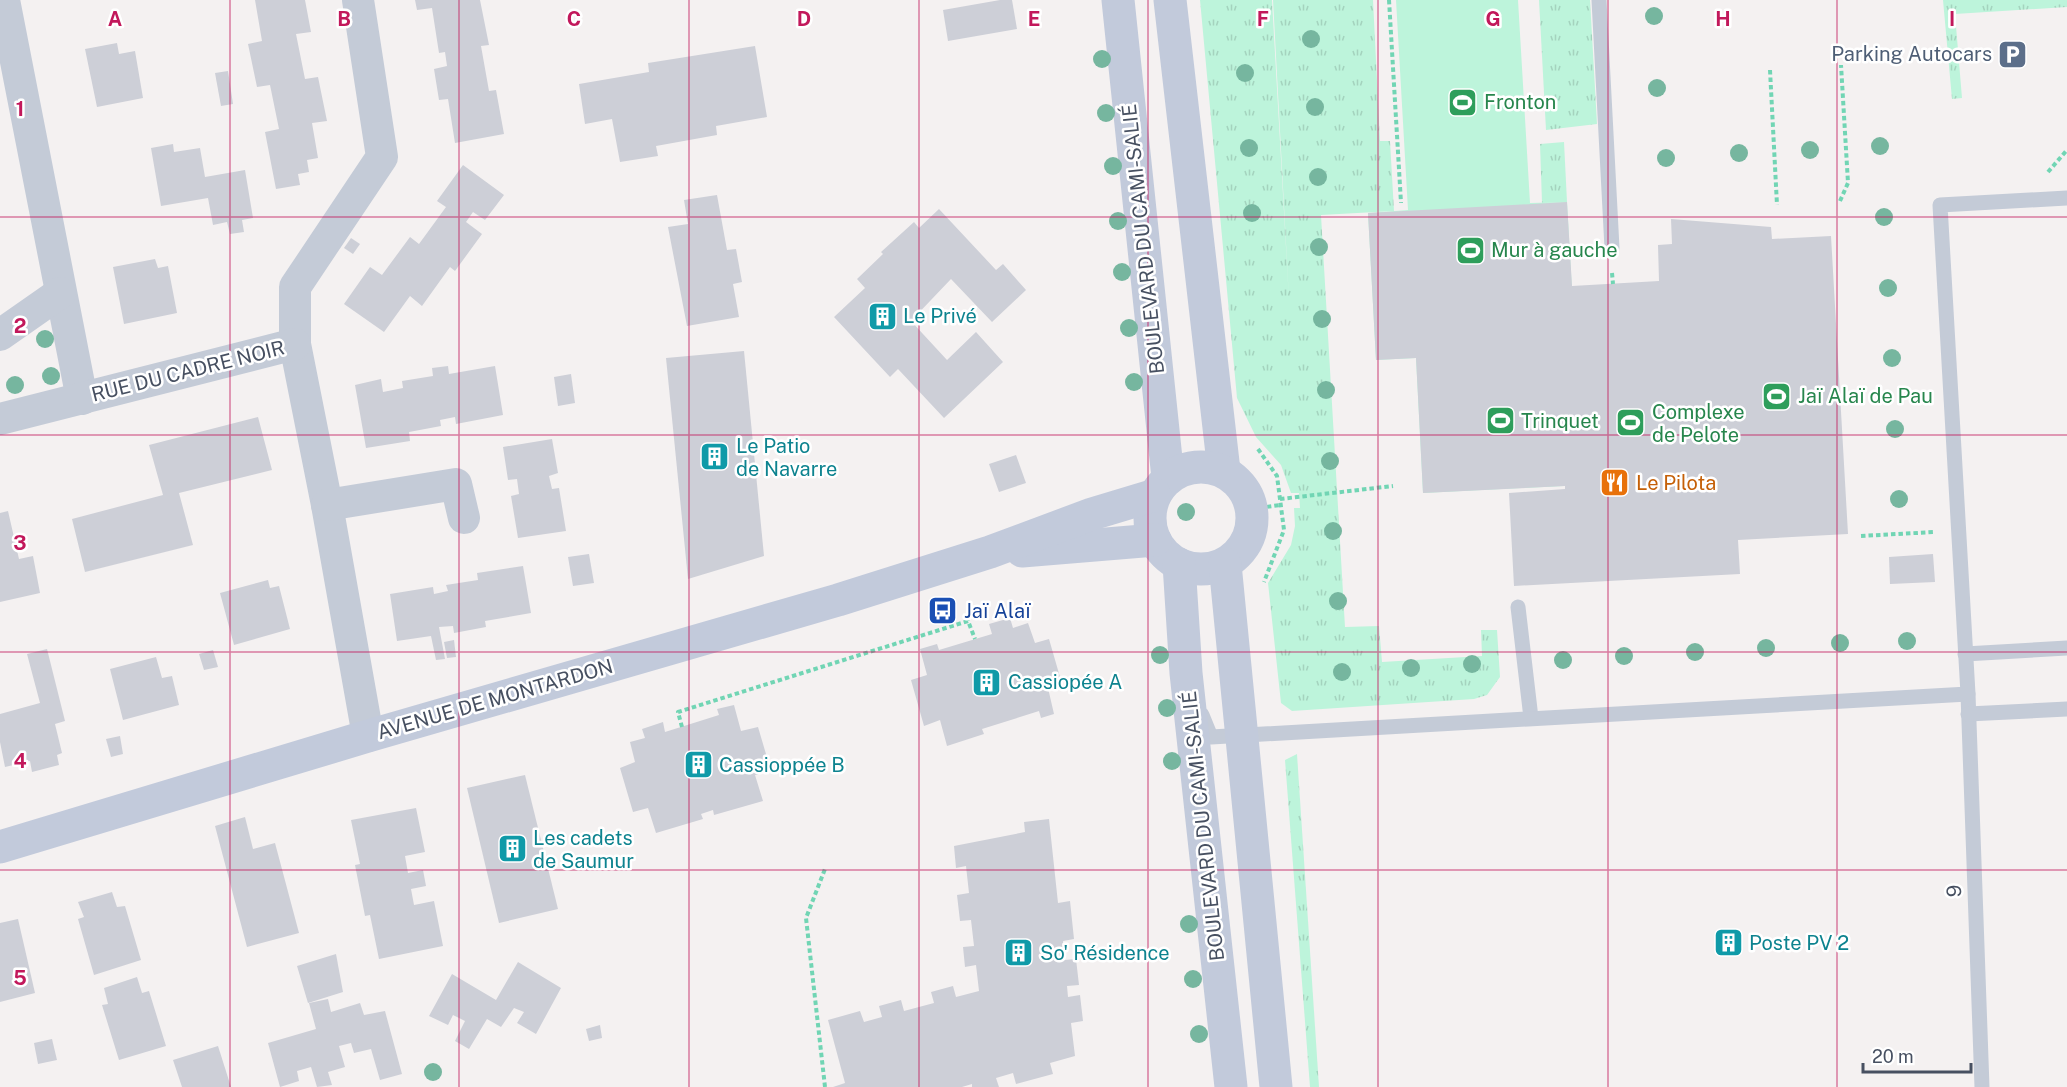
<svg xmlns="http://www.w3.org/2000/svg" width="2067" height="1087" font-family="'Public Sans',sans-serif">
	<defs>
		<pattern id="grass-tufts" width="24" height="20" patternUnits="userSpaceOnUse" patternTransform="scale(1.5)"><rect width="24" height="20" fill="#bdf4db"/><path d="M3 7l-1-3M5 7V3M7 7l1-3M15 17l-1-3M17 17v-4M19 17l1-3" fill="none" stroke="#a4d3be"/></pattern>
	</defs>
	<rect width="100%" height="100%" fill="#f4f1f1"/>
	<!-- grass -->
	<g fill="url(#grass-tufts)">
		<polygon points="1200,0 1272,0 1289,300 1273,0 1373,0 1380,141 1390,141 1394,211 1321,215 1345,627 1379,626 1382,662 1482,656 1481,630 1497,630 1500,677 1487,695 1474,699 1292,711 1281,703 1268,583 1291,545 1295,526 1294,508 1300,508 1299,493 1291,493 1281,465 1256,437 1237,398"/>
		<polygon points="1539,0 1590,0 1597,124 1546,130"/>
		<polygon points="1943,0 2067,0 2067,7 1955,14 1962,98 1952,99"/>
		<polygon points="1564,142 1567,202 1542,203 1540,144"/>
		<polygon points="1297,754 1319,1087 1310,1087 1285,760"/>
	</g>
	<!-- garden -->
	<polygon fill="#bdf4db" points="1396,0 1518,0 1530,203 1567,202 1583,485 1423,493 1416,358 1376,360 1368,213 1408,210"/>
	<!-- building -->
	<g fill="#cdcfd7">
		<polygon points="255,0 305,0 311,32 296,34 305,79 318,77 327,121 312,123 318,158 307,160 309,172 298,174 300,185 276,189 265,132 279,129 270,85 257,87 248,44 262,41"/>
		<polygon points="415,0 480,0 489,45 481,46 489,91 496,90 504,134 455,143 448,99 439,100 434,69 447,66 445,52 439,53 432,8 417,10"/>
		<polygon points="1000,0 1012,0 1017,29 948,41 943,10"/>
		<polygon points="117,43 119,54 135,51 143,98 97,107 85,49"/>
		<polygon points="755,46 767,117 716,126 717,135 656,146 658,156 620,162 612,119 585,124 579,84 649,72 648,63"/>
		<polygon points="228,71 233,104 221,106 215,73"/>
		<polygon points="173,144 174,152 200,148 205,177 245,170 253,218 242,220 244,232 230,234 227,222 213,225 208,198 161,206 151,148"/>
		<polygon points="463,165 504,195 485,220 473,212 466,222 482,234 455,271 450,267 422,306 410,296 384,332 344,304 370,267 382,275 410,237 419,244 446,207 437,201"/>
		<polygon points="717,195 727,250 736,249 742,282 733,284 739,317 687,326 668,227 688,224 684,200"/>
		<polygon points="1567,202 1572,286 1659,281 1658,245 1672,244 1671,219 1771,227 1772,239 1831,236 1848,534 1738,540 1740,574 1514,586 1509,493 1565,489 1565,486 1423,493 1416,358 1376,360 1368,213"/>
		<polygon points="939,209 996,270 1003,264 1026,290 992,322 951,279 911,321 947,360 976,332 1003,362 944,418 898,369 890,377 834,317 865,288 857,279 883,254 881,252 914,222 919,228"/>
		<polygon points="351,238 360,244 353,254 344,248"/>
		<polygon points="155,259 158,268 168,266 177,313 124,324 113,267"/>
		<polygon points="744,351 764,556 688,579 666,358"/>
		<polygon points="448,366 449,374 495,366 503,415 456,424 455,417 440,420 441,426 409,432 410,441 366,448 355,385 381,379 383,392 403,388 402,381 433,376 432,368"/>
		<polygon points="571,374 575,403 558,406 554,377"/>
		<polygon points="258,417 272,470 179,493 193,545 85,572 72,519 163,495 149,445"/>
		<polygon points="552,439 558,473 549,476 552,489 559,488 566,531 518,538 511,496 519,494 517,479 508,480 503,447"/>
		<polygon points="1016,455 1026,483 999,492 989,464"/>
		<polygon points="8,511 19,559 33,556 40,593 0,602 0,513"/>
		<polygon points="589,554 594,583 573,586 568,557"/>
		<polygon points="1933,554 1935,582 1890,584 1889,557"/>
		<polygon points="523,566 531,613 485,621 486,627 454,633 453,626 439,627 445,659 436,660 431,636 397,641 390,594 433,587 434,594 448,591 446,585 478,580 477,573"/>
		<polygon points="268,580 270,588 279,586 290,629 234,645 220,593"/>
		<polygon points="1010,618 1013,628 1028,623 1035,643 1049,639 1062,684 1048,688 1054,714 1041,718 1039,711 982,729 984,734 947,746 940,720 924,726 911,680 927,675 920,649 937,644 939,650 992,634 989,624"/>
		<polygon points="454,640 456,657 447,658 444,642"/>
		<polygon points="47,649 65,721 55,724 62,753 57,755 59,765 32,772 30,761 5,767 0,742 0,714 40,703 27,654"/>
		<polygon points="213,650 218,667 204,670 199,654"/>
		<polygon points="156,657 162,678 172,676 179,705 123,720 110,669"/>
		<polygon points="734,705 741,731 758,727 771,771 755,775 763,801 714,815 713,810 701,814 703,819 656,833 648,808 633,812 620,768 635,762 630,742 645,738 642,729 663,722 665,732 719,715 717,709"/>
		<polygon points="120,736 123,754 111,757 106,739"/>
		<polygon points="525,775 558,909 499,923 467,788"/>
		<polygon points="416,808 425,852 405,856 408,873 423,870 426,886 411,889 414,905 434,901 443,946 379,959 370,915 365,916 355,865 360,864 351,820"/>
		<polygon points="245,817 253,849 275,843 299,933 247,947 215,826"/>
		<polygon points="1049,819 1058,903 1070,901 1074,939 1063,941 1064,960 1076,959 1079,985 1067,986 1068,997 1080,995 1083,1021 1071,1023 1075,1056 1050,1063 1053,1074 1016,1084 1013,1073 996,1078 999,1087 972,1087 972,1084 962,1087 833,1087 845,1083 828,1020 860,1011 864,1022 882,1017 879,1006 901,1000 904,1011 934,1003 931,992 953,986 956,997 979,991 976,965 965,967 963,947 974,946 971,920 960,921 957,895 969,893 966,866 956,868 954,846 1025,832 1024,822"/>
		<polygon points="112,892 117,907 125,906 141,960 94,975 78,919 84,917 78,902"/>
		<polygon points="18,919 35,993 0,1002 0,923"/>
		<polygon points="1738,935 1739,949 1718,950 1716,936"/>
		<polygon points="336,954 343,992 308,1003 297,966"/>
		<polygon points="518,962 561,988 536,1034 517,1023 524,1012 514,1008 501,1027 487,1019 469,1049 455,1041 465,1021 453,1015 448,1025 429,1016 452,974 496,1000"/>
		<polygon points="137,977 142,993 149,991 166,1046 119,1060 102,1005 108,1004 104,988"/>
		<polygon points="328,999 331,1012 360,1003 364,1015 385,1011 402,1074 380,1080 371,1049 354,1053 351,1043 339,1046 345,1067 328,1072 332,1085 317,1087 311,1067 297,1071 299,1081 280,1087 268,1043 316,1029 309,1003"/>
		<polygon points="600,1025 602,1038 589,1041 586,1029"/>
		<polygon points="52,1039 57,1060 38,1064 34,1043"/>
		<polygon points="218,1046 231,1087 182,1087 173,1060"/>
	</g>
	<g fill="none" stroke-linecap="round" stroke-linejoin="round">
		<!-- path -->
		<g stroke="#71d5b4" stroke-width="4" stroke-dasharray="4.5 3" stroke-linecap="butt">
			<polyline points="1389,0 1401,203"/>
			<polyline points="1770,70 1777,205"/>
			<polyline points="2048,172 2067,150"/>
			<polyline points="1840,201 1848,183 1841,65"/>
			<polyline points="1612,273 1613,284"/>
			<polyline points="1258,449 1277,476 1284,530 1264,582"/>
			<polyline points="1280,499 1393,486"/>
			<polyline points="1252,509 1280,505"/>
			<polyline points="1861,536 1934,532"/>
			<polyline points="682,727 678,712 968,621 975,639"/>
			<polyline points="825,1087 806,918 825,869"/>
		</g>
		<!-- lane -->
		<g stroke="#c4cbd7" stroke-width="15">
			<polyline points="1599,0 1612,248"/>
			<polyline points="1518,607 1531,718"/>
			<polyline points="1965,654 2067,648"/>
			<polyline points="1968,694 1982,1087"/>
			<polyline points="1968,714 2067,709"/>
			<polyline points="1202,715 1211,737 1968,694 1940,205 2067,198"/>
		</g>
		<!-- street -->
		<g stroke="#c4cbd7" stroke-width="32">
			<polyline points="4,0 82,399"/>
			<polyline points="358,0 382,157 295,287 295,344 327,505 368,736"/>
			<polyline points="0,335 60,293"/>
			<polyline points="0,419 295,344"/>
			<polyline points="327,505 456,484 464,518"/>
		</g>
		<!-- secondary -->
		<g stroke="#c2cadb" stroke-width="33">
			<polyline points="1118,0 1168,478"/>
			<polyline points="1170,0 1224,471"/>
			<circle cx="1201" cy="518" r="51"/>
			<polyline points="1022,551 1155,540"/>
			<polyline points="1179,564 1186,673 1231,1087"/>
			<polyline points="1225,564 1276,1087"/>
			<polyline points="0,847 368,736 838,600 990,552 1092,514 1155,495"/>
		</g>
	</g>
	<!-- trees -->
	<g fill="#76b69f">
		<circle cx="1654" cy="16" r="9"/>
		<circle cx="1311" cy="39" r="9"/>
		<circle cx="1102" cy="59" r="9"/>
		<circle cx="1245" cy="73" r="9"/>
		<circle cx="1657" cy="88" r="9"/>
		<circle cx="1315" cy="107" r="9"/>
		<circle cx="1106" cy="113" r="9"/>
		<circle cx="1880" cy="146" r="9"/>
		<circle cx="1249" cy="148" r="9"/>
		<circle cx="1810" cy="150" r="9"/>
		<circle cx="1739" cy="153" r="9"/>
		<circle cx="1666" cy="158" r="9"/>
		<circle cx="1113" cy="166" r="9"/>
		<circle cx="1318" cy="177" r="9"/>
		<circle cx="1252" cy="213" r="9"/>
		<circle cx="1884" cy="217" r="9"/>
		<circle cx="1118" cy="221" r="9"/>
		<circle cx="1319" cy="247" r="9"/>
		<circle cx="1122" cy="272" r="9"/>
		<circle cx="1888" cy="288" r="9"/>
		<circle cx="1322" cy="319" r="9"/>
		<circle cx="1129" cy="328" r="9"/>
		<circle cx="45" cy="339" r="9"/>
		<circle cx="1892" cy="358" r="9"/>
		<circle cx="51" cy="376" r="9"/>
		<circle cx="1134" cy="382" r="9"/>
		<circle cx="15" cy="385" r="9"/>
		<circle cx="1326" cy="390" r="9"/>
		<circle cx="1895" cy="429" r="9"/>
		<circle cx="1330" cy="461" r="9"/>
		<circle cx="1899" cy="499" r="9"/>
		<circle cx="1186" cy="512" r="9"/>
		<circle cx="1333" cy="531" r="9"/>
		<circle cx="1338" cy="601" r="9"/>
		<circle cx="1907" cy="641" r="9"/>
		<circle cx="1840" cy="643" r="9"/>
		<circle cx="1766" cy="648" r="9"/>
		<circle cx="1695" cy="652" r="9"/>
		<circle cx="1160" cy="655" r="9"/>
		<circle cx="1624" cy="656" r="9"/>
		<circle cx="1563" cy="660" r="9"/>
		<circle cx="1472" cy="664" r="9"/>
		<circle cx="1411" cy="668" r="9"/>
		<circle cx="1342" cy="672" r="9"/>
		<circle cx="1167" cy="708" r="9"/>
		<circle cx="1172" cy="761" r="9"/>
		<circle cx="1189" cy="924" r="9"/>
		<circle cx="1193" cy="979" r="9"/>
		<circle cx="1199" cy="1034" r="9"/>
		<circle cx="433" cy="1072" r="9"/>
	</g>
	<!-- grid -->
	<path fill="none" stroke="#c2185b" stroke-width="1.5" stroke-opacity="0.55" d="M230,0V1087M459,0V1087M689,0V1087M919,0V1087M1148,0V1087M1378,0V1087M1608,0V1087M1837,0V1087M0,217H2067M0,435H2067M0,652H2067M0,870H2067"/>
	<!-- icons -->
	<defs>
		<symbol id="parking-square" viewBox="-11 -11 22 22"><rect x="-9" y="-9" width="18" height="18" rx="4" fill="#5c6f8a" stroke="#fff"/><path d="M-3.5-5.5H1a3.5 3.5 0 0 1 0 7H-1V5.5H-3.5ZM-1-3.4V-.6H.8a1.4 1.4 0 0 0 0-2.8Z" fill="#fff"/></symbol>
		<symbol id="stadium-square" viewBox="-11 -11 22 22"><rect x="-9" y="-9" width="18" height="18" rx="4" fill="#2e9e5b" stroke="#fff"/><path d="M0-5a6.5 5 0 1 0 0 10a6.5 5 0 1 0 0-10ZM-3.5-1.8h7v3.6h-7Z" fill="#fff"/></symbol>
		<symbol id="building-square" viewBox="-11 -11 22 22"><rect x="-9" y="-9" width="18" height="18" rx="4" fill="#0f9aa8" stroke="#fff"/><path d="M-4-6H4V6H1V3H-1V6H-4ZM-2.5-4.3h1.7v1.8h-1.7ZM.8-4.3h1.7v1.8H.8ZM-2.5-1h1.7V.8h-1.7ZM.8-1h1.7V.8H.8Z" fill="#fff"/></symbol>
		<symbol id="restaurant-square" viewBox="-11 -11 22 22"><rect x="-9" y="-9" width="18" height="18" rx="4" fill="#e8710a" stroke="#fff"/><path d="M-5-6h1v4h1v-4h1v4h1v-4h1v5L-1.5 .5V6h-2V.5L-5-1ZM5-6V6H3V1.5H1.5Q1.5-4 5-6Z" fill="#fff"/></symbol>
		<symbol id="bus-square" viewBox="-11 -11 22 22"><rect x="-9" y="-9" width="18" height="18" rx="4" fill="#1a4fb4" stroke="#fff"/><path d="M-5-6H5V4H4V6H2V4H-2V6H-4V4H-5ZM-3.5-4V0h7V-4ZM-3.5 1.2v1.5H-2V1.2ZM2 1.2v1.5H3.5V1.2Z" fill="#fff"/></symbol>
	</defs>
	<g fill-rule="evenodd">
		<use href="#parking-square" x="1996" y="38" width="33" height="33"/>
		<use href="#stadium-square" x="1446" y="86" width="33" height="33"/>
		<use href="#stadium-square" x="1454" y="234" width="33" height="33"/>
		<use href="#building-square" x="866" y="300" width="33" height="33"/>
		<use href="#stadium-square" x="1760" y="380" width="33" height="33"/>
		<use href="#stadium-square" x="1484" y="404" width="33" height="33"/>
		<use href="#stadium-square" x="1614" y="406" width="33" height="33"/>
		<use href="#building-square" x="698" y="440" width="33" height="33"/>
		<use href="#restaurant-square" x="1598" y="466" width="33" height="33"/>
		<use href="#bus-square" x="926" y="594" width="33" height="33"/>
		<use href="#building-square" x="970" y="666" width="33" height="33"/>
		<use href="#building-square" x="682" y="748" width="33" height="33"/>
		<use href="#building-square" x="496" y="832" width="33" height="33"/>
		<use href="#building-square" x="1712" y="926" width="33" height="33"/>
		<use href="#building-square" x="1002" y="936" width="33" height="33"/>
	</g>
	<g text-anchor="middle" stroke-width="5" stroke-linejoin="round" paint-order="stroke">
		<!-- service labels -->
		<g font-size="20" fill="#4e5e75" stroke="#fff" text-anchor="end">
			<text x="1992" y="61">Parking Autocars</text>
		</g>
		<!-- leisure labels -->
		<g font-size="20" fill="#27864d" stroke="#fff" text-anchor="start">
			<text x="1484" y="109">Fronton</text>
			<text x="1491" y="257">Mur à gauche</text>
			<text x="1798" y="403">Jaï Alaï de Pau</text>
			<text x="1652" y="419">Complexe<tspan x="1652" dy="23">de Pelote</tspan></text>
			<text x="1521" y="428">Trinquet</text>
		</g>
		<!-- street labels -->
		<g font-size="20" fill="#475061" stroke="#fff">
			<text transform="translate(1143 239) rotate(-96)" y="7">BOULEVARD DU CAMI-SALIÉ</text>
			<text transform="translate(188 371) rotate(-14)" y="7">RUE DU CADRE NOIR</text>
			<text transform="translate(495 699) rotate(-16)" y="7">AVENUE DE MONTARDON</text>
			<text transform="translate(1203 826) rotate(-96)" y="7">BOULEVARD DU CAMI-SALIÉ</text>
			<text transform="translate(1954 891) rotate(-92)" y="7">9</text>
		</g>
		<!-- culture labels -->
		<g font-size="20" fill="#0d838f" stroke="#fff" text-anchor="start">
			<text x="903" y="323">Le Privé</text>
			<text x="736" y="453">Le Patio<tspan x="736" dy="23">de Navarre</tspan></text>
			<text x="1008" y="689">Cassiopée A</text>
			<text x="719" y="772">Cassioppée B</text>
			<text x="533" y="845">Les cadets<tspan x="533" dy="23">de Saumur</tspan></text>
			<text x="1749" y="950">Poste PV 2</text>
			<text x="1040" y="960">So' Résidence</text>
		</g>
		<!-- food labels -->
		<g font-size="20" fill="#c56008" stroke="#fff" text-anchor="start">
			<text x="1636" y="490">Le Pilota</text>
		</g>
		<!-- transit labels -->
		<g font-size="20" fill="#164399" stroke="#fff" text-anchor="start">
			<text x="964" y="618">Jaï Alaï</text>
		</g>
	</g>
	<g font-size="20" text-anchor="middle" font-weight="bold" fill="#c2185b" stroke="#fff" stroke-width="5" stroke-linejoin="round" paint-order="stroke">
		<text x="115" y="26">A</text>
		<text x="344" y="26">B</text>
		<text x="574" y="26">C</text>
		<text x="804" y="26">D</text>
		<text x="1034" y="26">E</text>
		<text x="1263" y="26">F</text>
		<text x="1493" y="26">G</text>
		<text x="1723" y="26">H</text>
		<text x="1952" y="26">I</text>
		<text x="20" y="116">1</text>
		<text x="20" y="333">2</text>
		<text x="20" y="550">3</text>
		<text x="20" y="768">4</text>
		<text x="20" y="985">5</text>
	</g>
	<!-- scale -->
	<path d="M1863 1063v9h108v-9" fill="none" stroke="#475061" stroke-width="3"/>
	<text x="1872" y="1063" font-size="18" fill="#475061" stroke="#ffffff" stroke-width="4.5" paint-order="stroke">20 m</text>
</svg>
